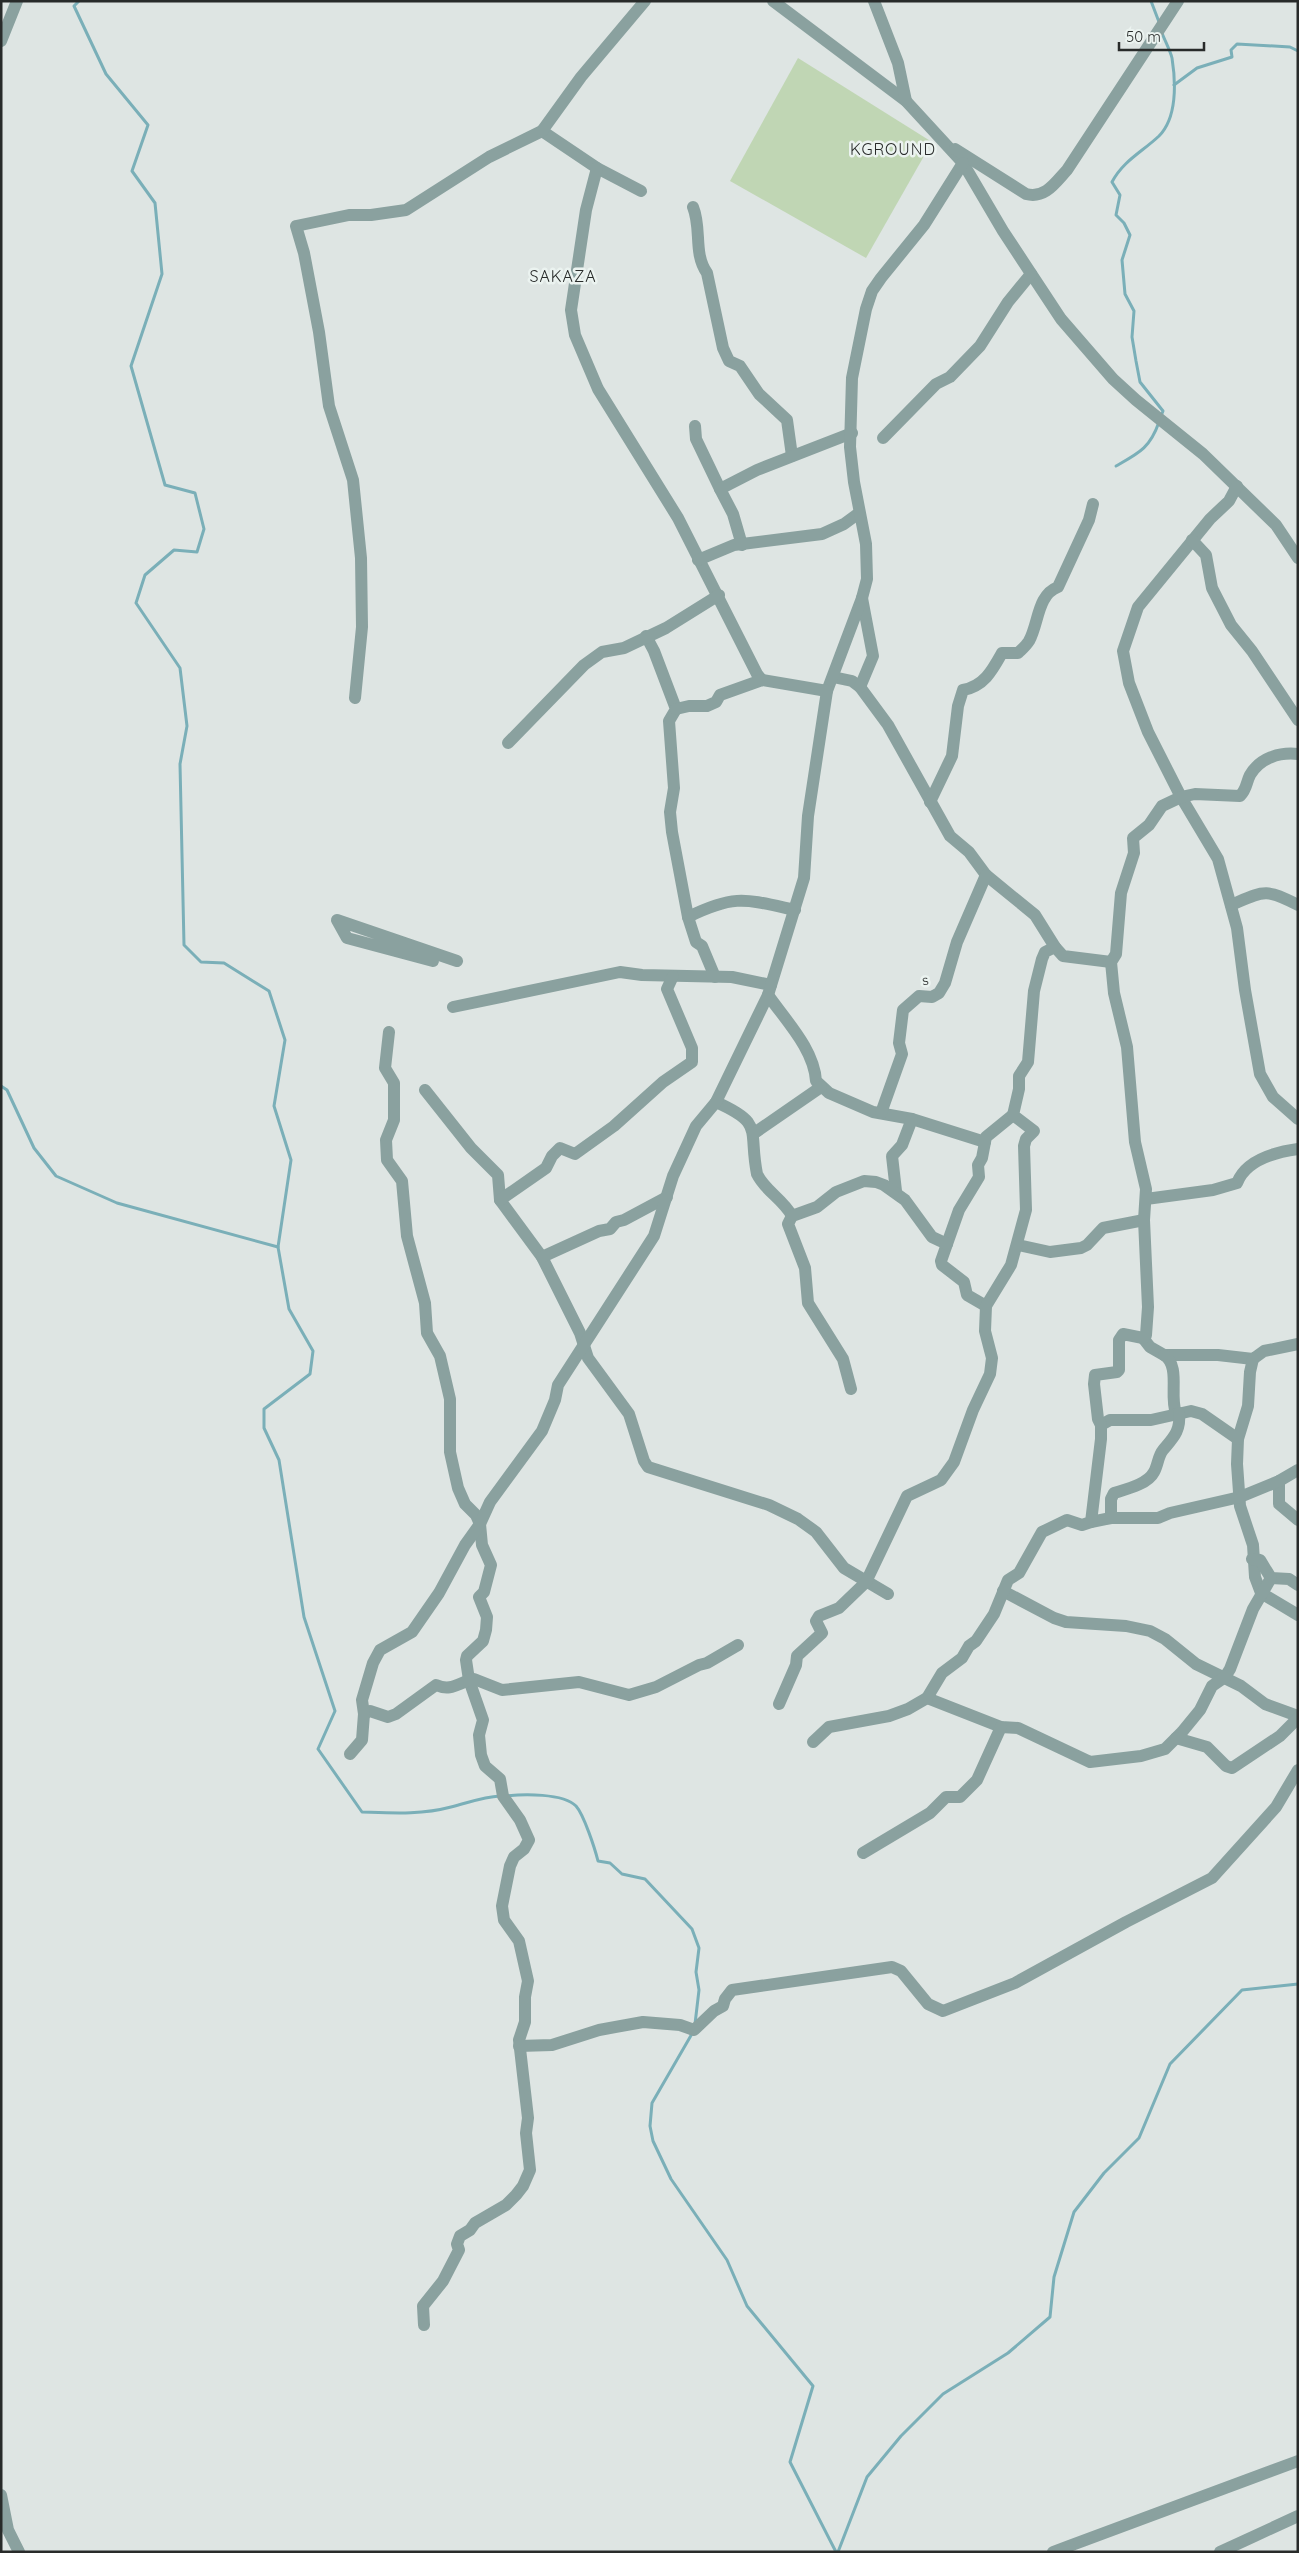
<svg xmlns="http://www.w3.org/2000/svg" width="1299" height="2553" font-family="Quicksand,sans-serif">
	<rect width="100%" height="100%" fill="#dee5e3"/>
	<!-- green -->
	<polygon fill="#c0d6b4" points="798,58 932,142 866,258 730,181"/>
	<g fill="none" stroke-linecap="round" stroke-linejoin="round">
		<!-- stream -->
		<g stroke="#7aafb8" stroke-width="3">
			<path d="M79,1L74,6L106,74L148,125L132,171L155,203L162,274L131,366L165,485L195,493L204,529L197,552L174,550L145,575L136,603L180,668L187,726L180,764L184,945L201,962L224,963L269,991L285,1040L274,1106L291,1160L278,1247L289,1309L313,1351L310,1374L264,1409V1428L279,1460L304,1617L335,1711L318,1749L362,1812C392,1813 421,1815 451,1807C468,1803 482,1797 500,1796"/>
			<polyline points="1151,1 1159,22"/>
			<polyline points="1174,85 1197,68 1232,57 1231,50 1237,44 1290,47 1298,51"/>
			<path d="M1161,416L1163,411L1140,382L1136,361L1132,337L1134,311L1125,294L1122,260L1130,235L1124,223L1116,215L1120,195L1112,182C1123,161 1142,152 1159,136C1177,118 1176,83 1172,58C1170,50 1165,41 1162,33"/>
			<path d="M1116,466C1139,453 1150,448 1159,422"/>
			<polyline points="1,1086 7,1090 34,1148 56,1176 117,1203 278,1247"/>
			<path d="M506,1796C523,1794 563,1793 576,1806C584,1815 595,1849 598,1861L610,1863L622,1874L645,1879L692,1929L699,1948L696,1972L699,1990L695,2024"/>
			<polyline points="693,2032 652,2103 650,2126 653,2141 671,2179 727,2260 747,2306 813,2386 790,2462 836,2552"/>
			<polyline points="838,2552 867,2477 901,2436 943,2394 1008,2353 1050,2317 1054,2277 1074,2212 1104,2173 1139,2138 1170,2064 1242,1990 1298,1984"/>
		</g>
		<!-- minor -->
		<g stroke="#8aa19f" stroke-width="12">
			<polyline points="773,1 906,101 963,163 1003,231 1061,319 1113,379 1136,400 1203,454 1276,525 1298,558"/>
			<polyline points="874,1 898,63 906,101"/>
			<polyline points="1,41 17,1"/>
			<polyline points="542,131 597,168 641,191"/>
			<path d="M955,149L1026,194C1045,199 1055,183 1067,170L1178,1"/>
			<polyline points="597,168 586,210 571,310 575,335 598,389 678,518 757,674 762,680"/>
			<path d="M693,207C702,229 693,253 707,273L723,348L729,361L740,366L759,394L787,420L792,456"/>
			<polyline points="695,426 696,439 720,489"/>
			<polyline points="883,438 936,384 950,377 980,346 1008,302 1031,274"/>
			<polyline points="1237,486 1229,501 1210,519 1138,607 1123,651 1129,683 1148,732 1181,797 1218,859 1237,928 1245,990 1260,1074 1273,1097 1298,1119"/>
			<polyline points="1192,540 1206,555 1212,588 1231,625 1252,651 1298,720"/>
			<polyline points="742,545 733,514 720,489 757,470 852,433"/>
			<polyline points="698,560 734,545 822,534 844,524 859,513"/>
			<polyline points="646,636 654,651 676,709 669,721 674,788 670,812 672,832 688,917 696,942 702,946 715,977"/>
			<polyline points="833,677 852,681 860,687 888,725 950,836 969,852 986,875 1035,915 1055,947 1063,956 1111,962"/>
			<polyline points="860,687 873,656 862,598"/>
			<polyline points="827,691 862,598 867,579 866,544 854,482 850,447 852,378 866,309 872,291 881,278 924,225 963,163"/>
			<polyline points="355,698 362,627 361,558 353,480 329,406 319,332 304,253 296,226 349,215 371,215 406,210 489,157 542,131 581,77 645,1"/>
			<polyline points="508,743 584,665 602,652 624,648 666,628 719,595"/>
			<path d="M930,802L952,756L958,706L963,690C984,686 992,671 1002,653H1018C1022,649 1026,646 1029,641C1039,623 1037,595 1058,587L1089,520L1093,504"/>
			<path d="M1231,905C1264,891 1265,888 1298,905"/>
			<path d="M688,917C735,894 745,899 795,910"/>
			<polyline points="433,961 347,938 337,920 457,961"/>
			<path d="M768,995C786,1021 814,1049 816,1081L829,1093L873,1112L912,1119L985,1142"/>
			<polyline points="453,1007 620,972 642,975 732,977 771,985"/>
			<polyline points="389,1032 385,1068 394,1083 394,1120 386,1140 387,1160 402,1181 407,1236 425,1303 427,1333 440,1356 450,1399 450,1452 458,1488 465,1504 476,1515 480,1524 482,1545 491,1565 484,1592 479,1597 487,1617 486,1630 483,1641 467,1656 466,1660 469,1680 483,1720 479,1735 481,1755 485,1766 500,1779 503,1796 520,1820 529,1840 524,1849 514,1857 510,1866 502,1906 504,1920 519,1941 528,1981 525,1997 525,2022 519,2040 528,2118 526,2133 530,2170 523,2186 516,2195 506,2205 475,2223 470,2230 460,2236 457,2244 459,2250 443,2281 423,2306 424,2325"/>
			<polyline points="425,1090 471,1148 498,1175 500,1200 542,1257 580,1333 588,1358 629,1414 644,1461 648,1467 769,1505 798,1519 816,1532 844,1568 888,1594"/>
			<path d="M716,1102C765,1124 748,1129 757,1174C765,1191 783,1199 792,1216"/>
			<polyline points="881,1113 902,1054 899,1043 903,1010 919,996 932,997 939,993 945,983 957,942 986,875"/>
			<polyline points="753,1134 821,1087"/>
			<polyline points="896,1191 892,1156 902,1145 912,1119"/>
			<path d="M1146,1199L1213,1190L1237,1183C1246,1160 1276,1152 1298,1149"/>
			<polyline points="500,1200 546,1168 552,1156 560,1148 575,1154 614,1126 663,1082 692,1062 692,1048 667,989 673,976"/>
			<polyline points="1018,1245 1050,1252 1081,1248 1087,1245 1103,1228 1144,1220"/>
			<polyline points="542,1257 599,1231 610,1229 616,1222 624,1220 667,1197"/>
			<polyline points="986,1306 967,1295 964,1282 942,1265 941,1261 959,1210 979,1177 978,1165 982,1158 986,1137 1013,1115"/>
			<polyline points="1143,1338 1150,1347 1164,1355 1218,1355 1253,1359 1264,1351 1298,1344"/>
			<path d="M1164,1355C1181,1366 1169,1396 1176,1413"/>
			<polyline points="1253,1359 1250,1372 1248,1406 1238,1439 1237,1464 1240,1506 1253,1545 1255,1577 1261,1593 1298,1615"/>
			<polyline points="851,1389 843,1359 808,1303 805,1268 788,1224 792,1216 817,1207 836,1192 864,1181 876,1182 884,1185 905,1200 932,1237 947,1244"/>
			<polyline points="1101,1425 1110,1420 1151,1420 1191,1411 1202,1414 1238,1439"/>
			<polyline points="1279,1481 1279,1504 1298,1520"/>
			<path d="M1111,1518V1499L1114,1493C1127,1489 1148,1484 1154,1472C1158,1465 1158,1456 1163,1450C1173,1438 1181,1431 1179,1413"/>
			<polyline points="1091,1522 1111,1518 1158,1518 1170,1513 1240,1497 1279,1481 1298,1470"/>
			<polyline points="1252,1559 1260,1560 1271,1578 1289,1579 1298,1585"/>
			<polyline points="1003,1591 1054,1618 1066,1622 1126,1626 1150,1631 1165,1639 1196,1664 1241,1686 1265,1704 1298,1716"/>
			<polyline points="927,1698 1001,1727 1018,1728 1090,1762 1141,1756 1165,1749 1182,1732 1200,1710 1212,1686 1225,1677 1230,1669 1253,1609 1271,1578"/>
			<polyline points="779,1704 796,1665 797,1656 822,1633 816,1621 819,1616 839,1608 866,1582 907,1496 941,1480 954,1462 973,1410 990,1374 992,1358 985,1331 986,1306 1011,1265 1026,1210 1024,1146 1026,1139 1034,1131 1013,1115 1019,1089 1019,1076 1028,1062 1034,991 1042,959 1045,952 1055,947"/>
			<path d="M364,1714L370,1711L388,1717L396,1714L436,1685C452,1692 459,1682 474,1679L502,1690L579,1682L629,1695L656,1687L699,1665L707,1663L738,1645"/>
			<polyline points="1176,1738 1207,1747 1226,1766 1232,1768 1280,1736 1298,1718"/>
			<path d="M813,1742L829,1727L889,1716L908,1709L927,1698L942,1673L962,1658L969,1646L976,1641L994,1614L1008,1580L1019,1573L1042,1532L1067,1520L1082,1525L1091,1522L1101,1439V1425L1098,1419L1094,1384L1095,1375L1117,1372L1119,1370V1340L1123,1334L1143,1338L1146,1335L1148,1307L1144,1220L1146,1189L1135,1142L1127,1047L1114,993L1111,962L1116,954L1121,893L1134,853L1133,838L1149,825L1162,806L1181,797L1195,794L1240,796C1247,789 1246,783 1250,775C1260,758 1279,752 1298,754"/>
			<polyline points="350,1754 362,1740 364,1714 362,1700 373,1663 380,1650 412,1632 439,1593 465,1545 480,1524 490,1502 542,1431 555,1400 558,1385 654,1236 673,1176 696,1126 716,1102 768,995 804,878 808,816 827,691 762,680 720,695 716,702 707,706 689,706 676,709"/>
			<polyline points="863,1853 930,1813 946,1797 960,1797 977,1780 1001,1727"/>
			<polyline points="519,2046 552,2045 599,2030 643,2022 680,2025 694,2030 714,2011 723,2006 725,1999 732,1990 892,1967 901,1971 928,2004 943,2011 1015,1983 1126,1922 1212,1878 1276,1807 1298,1770"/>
			<polyline points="1,2495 8,2530 19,2552"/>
			<polyline points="1053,2552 1298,2461"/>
			<polyline points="1220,2552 1298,2516"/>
		</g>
	</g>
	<g text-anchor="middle" stroke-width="5" stroke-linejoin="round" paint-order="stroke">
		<!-- street labels -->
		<g font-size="14" fill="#282b2a" stroke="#ebf3f0">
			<text transform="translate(925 980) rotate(-10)" y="5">s</text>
		</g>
		<!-- quarter labels -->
		<g font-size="16" letter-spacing="1" fill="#282b2a" stroke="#ebf3f0">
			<text x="893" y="155">KGROUND</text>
			<text x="563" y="282">SAKAZA</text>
		</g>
	</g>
	<!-- border -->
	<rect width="1299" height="2553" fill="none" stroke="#282b2a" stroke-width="5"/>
	<!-- scale -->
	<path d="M1119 42v8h85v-8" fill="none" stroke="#282b2a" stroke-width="2.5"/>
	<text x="1126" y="42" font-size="15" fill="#282b2a" stroke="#ebf3f0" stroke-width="4" paint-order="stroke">50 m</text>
</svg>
